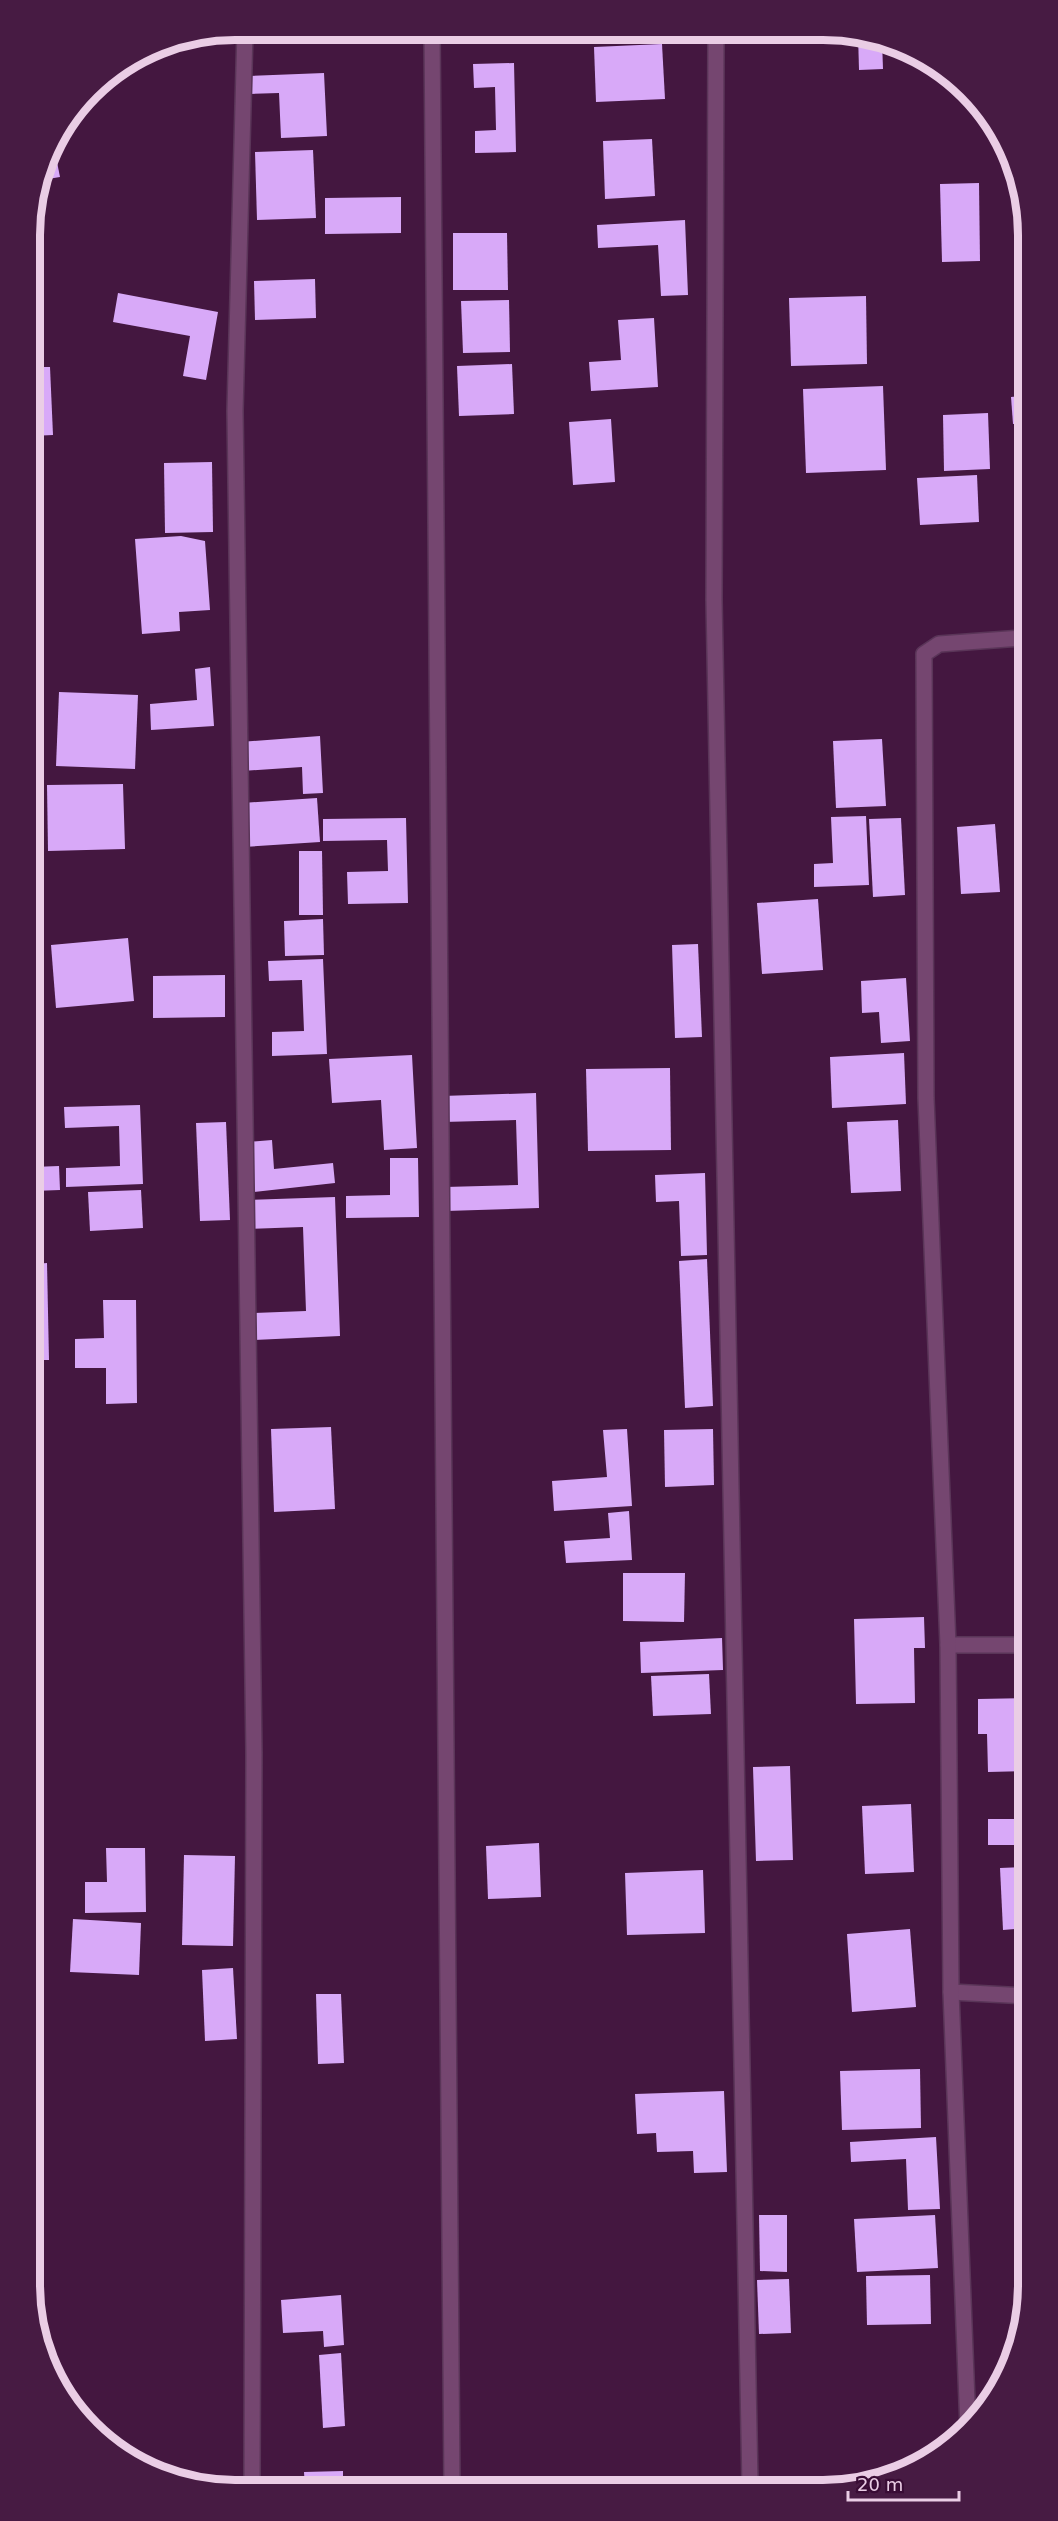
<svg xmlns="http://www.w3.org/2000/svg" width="1058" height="2521" font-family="'DejaVu Sans',sans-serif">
	<rect width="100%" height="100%" fill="#441740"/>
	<!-- building -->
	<g fill="#d8a9f8">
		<polygon points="858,34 882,41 883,69 859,70"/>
		<polygon points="662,44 665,99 596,102 594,47"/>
		<polygon points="514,63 516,152 475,153 475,131 496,130 495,87 474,88 473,64"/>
		<polygon points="324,73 327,136 281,138 279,93 250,94 249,76"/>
		<polygon points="652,139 655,196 605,199 603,141"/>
		<polygon points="53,142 60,177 42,180 51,145"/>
		<polygon points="313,150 316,218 257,220 255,152"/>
		<polygon points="979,183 980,261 942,262 940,184"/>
		<polygon points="401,197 401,233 325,234 325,198"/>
		<polygon points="685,220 688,295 661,296 658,245 598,248 597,225"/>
		<polygon points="453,233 507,233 508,290 453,290"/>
		<polygon points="315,279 316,318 255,320 254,281"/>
		<polygon points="118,293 218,312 206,380 183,376 190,336 113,322"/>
		<polygon points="866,296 867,364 791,366 789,298"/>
		<polygon points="509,300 510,352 463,353 461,301"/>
		<polygon points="654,318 658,387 591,391 589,362 621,360 618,320"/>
		<polygon points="512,364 514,414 459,416 457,366"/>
		<polygon points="31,367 50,367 53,435 31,436"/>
		<polygon points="883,386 886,470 806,473 803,389"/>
		<polygon points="1022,396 1022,423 1013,424 1011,397"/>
		<polygon points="988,413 990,469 944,471 943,415"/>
		<polygon points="611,419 615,482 573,485 569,422"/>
		<polygon points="212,462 213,532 165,533 164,463"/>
		<polygon points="977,475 979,522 920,525 917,478"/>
		<polygon points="181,536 205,541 210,610 179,612 180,631 142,634 135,539"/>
		<polygon points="210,667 214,726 151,730 150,704 197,700 195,669"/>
		<polygon points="59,692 138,695 135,769 56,766"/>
		<polygon points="320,736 323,793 303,794 302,767 242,771 240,742"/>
		<polygon points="882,739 886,806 836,808 833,741"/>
		<polygon points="123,784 125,849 48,851 47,785"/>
		<polygon points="317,798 320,842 244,847 242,803"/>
		<polygon points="866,816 869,885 814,887 814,864 833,863 831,817"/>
		<polygon points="406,818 408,903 348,904 347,872 388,871 387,840 323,841 323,819"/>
		<polygon points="901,818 905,895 873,897 869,819"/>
		<polygon points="995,824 1000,892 961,894 957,827"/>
		<polygon points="299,851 322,851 323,915 299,915"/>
		<polygon points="818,899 823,970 762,974 757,903"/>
		<polygon points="323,919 324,955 285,956 284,921"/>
		<polygon points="128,938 134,1001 56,1008 51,945"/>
		<polygon points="698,944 702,1037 675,1038 672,945"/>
		<polygon points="323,959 327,1054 272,1056 272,1032 304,1031 302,980 269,981 268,961"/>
		<polygon points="225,975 225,1017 153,1018 153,976"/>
		<polygon points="906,978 910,1041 881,1043 879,1012 862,1013 861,981"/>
		<polygon points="904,1053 906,1104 832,1108 830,1057"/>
		<polygon points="412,1055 417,1148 384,1150 381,1100 332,1103 329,1059"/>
		<polygon points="670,1068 671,1150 588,1151 586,1069"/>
		<polygon points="536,1093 539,1208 446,1211 445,1187 518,1185 516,1120 443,1122 442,1096"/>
		<polygon points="140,1105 143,1184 66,1187 66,1168 120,1166 119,1126 65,1128 64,1107"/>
		<polygon points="898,1120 901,1191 851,1193 847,1122"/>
		<polygon points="226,1122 230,1220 200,1221 196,1123"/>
		<polygon points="272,1140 274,1169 333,1163 335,1183 253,1192 248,1142"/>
		<polygon points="390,1158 418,1158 419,1217 346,1218 346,1196 390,1195"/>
		<polygon points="59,1166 60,1190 33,1191 33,1167"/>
		<polygon points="705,1173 707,1255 681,1256 679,1201 656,1202 655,1175"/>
		<polygon points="141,1190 143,1228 90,1231 88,1192"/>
		<polygon points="335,1197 340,1336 252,1340 252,1313 306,1311 303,1227 248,1229 247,1200"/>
		<polygon points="707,1259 713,1406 685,1408 679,1261"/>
		<polygon points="47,1263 49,1360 34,1360 34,1264"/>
		<polygon points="103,1300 136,1300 137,1403 106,1404 106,1368 75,1368 75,1339 104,1338"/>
		<polygon points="1019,1329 1025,1329 1025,1354 1020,1354"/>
		<polygon points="331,1427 335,1509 274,1512 271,1429"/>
		<polygon points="627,1429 632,1506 554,1511 552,1481 607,1477 603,1430"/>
		<polygon points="713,1429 714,1485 665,1487 664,1430"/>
		<polygon points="629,1511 632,1560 566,1563 564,1541 610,1538 608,1513"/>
		<polygon points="623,1573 685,1573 684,1622 623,1621"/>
		<polygon points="924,1617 925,1648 914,1648 915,1703 856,1704 854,1619"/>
		<polygon points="722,1638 723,1670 641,1673 640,1642"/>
		<polygon points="709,1674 711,1714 653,1716 651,1676"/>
		<polygon points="1026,1698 1026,1771 988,1772 987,1734 978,1734 978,1699"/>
		<polygon points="790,1766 793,1860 756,1861 753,1767"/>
		<polygon points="1018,1797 1026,1797 1026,1845 988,1845 988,1819 1017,1819"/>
		<polygon points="911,1804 914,1872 865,1874 862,1806"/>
		<polygon points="539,1843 541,1897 488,1899 486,1846"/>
		<polygon points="106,1848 145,1848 146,1912 85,1913 85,1882 107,1882"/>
		<polygon points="184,1855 235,1856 233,1946 182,1945"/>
		<polygon points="1026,1867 1026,1928 1003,1930 1000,1868"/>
		<polygon points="703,1870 705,1933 627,1935 625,1873"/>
		<polygon points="73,1919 141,1923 139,1975 70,1972"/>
		<polygon points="910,1929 916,2007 852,2012 847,1934"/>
		<polygon points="233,1968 237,2039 205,2041 202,1970"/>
		<polygon points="316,1994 341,1994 344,2063 318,2064"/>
		<polygon points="920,2069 921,2128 842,2130 840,2071"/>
		<polygon points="724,2091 727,2172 694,2173 693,2151 657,2152 656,2133 637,2134 635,2094"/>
		<polygon points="936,2137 940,2209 908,2210 906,2159 851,2162 850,2142"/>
		<polygon points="759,2215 787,2215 787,2272 760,2271"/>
		<polygon points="935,2215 938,2268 857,2272 854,2219"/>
		<polygon points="1019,2270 1027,2270 1028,2298 1021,2327"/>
		<polygon points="930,2275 931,2324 867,2325 866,2276"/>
		<polygon points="789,2279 791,2333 759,2334 757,2280"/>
		<polygon points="341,2295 344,2345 324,2347 323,2331 283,2333 281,2300"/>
		<polygon points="341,2353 345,2426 323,2428 319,2355"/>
		<polygon points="343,2471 343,2486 305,2487 304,2472"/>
	</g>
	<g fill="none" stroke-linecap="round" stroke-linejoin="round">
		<defs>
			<g id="minor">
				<polyline points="245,30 235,411 254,1753 252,2487"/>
				<polyline points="432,31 452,2486"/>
				<polyline points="716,33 714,600 750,2485"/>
				<polyline points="948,1645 1026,1645"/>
				<polyline points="951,1992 1027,1996"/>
				<polyline points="968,2428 951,1992 948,1645 926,1098 924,654 939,644 1022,638"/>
			</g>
		</defs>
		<!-- minor casing -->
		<use href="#minor" stroke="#5a3558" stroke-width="18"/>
		<!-- minor -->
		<use href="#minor" stroke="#754670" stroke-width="15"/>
	</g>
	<!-- crop -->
	<path d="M0 0H1058V2521H0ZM235 40H823A195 195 0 0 1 1018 235V2285A195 195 0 0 1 823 2480H235A195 195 0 0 1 40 2285V235A195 195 0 0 1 235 40Z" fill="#471b43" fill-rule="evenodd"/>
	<path fill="none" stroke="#eacde5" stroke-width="8" d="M235 40H823A195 195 0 0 1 1018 235V2285A195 195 0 0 1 823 2480H235A195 195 0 0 1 40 2285V235A195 195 0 0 1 235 40Z"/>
	<!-- scale -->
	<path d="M848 2491v9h111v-9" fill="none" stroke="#eacde5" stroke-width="3"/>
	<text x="857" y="2491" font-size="18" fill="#eacde5" stroke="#390c35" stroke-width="4.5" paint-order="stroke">20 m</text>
</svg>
